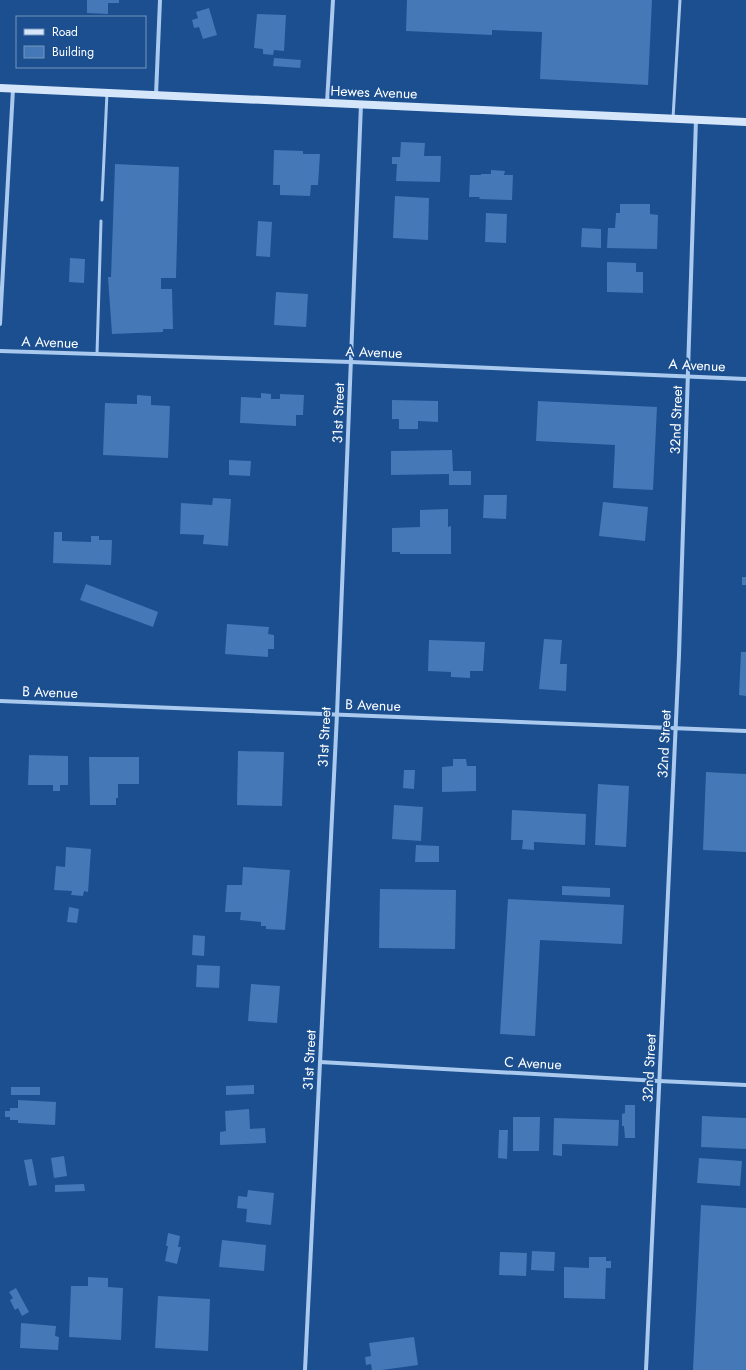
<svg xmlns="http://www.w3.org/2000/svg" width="746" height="1370" font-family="Jost,sans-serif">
	<rect width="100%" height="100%" fill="#1b4f8f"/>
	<!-- building -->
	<g fill="#4478b7">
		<polygon points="87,0 119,0 119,3 108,3 108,14 87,13"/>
		<polygon points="407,0 652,0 648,85 540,79 542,32 492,30 492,35 406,31"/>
		<polygon points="209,8 217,35 203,39 199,27 194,28 192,20 198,18 196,12"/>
		<polygon points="257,14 286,15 284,51 274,50 273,55 263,54 263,49 254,48"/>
		<polygon points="274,58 301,60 300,68 273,66"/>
		<polygon points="401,142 425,143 424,156 441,156 440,182 396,181 397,164 392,164 392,157 400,157"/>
		<polygon points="274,150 303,151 303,154 320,154 318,185 311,185 310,196 280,195 280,185 273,185"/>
		<polygon points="115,164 179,167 176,278 161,278 161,289 172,289 173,329 163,329 163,332 112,334 108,277 111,277"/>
		<polygon points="491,170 505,171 504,175 513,175 512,200 479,199 480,197 469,197 470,175 481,175 481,174 491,174"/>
		<polygon points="395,196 429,198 428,240 393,238"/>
		<polygon points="620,204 650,204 650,214 658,215 657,249 607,248 608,228 615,228 616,213 620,213"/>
		<polygon points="486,213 507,214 506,243 485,242"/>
		<polygon points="258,221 272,222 270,257 256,256"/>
		<polygon points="582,228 601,229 601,248 581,247"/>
		<polygon points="70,258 85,259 84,283 69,282"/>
		<polygon points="607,262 636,263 636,272 643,272 643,293 607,292"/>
		<polygon points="276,292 308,294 306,327 274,325"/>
		<polygon points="261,393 271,394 271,399 280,399 280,394 304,395 303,415 296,415 296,426 240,423 241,397 261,398"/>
		<polygon points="137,395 151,396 151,405 170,406 168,458 103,455 105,403 137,404"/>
		<polygon points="392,400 438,401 438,422 418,421 418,429 399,429 399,419 392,419"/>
		<polygon points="538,401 657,407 653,490 613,488 615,445 536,441"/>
		<polygon points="452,450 453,471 471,471 471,485 449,485 449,474 391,475 391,451"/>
		<polygon points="229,460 251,461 250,476 229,475"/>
		<polygon points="484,495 507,495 506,519 483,518"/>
		<polygon points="213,498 231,499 228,546 203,544 204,535 180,534 181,503 212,505"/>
		<polygon points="603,502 648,507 645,541 599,536"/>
		<polygon points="448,509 448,527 451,526 451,554 400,554 400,552 392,552 392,528 420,527 420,510"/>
		<polygon points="54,532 62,532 62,541 91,542 91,536 99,536 99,540 112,540 111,565 53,563"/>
		<rect x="742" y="577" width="4" height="8"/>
		<polygon points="86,584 158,612 153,627 80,600"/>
		<polygon points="227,624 269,627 268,634 274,635 274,649 268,649 268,657 225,654"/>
		<polygon points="544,639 562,640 560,664 567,664 566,691 539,689"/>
		<polygon points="429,640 485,642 483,671 470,671 470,678 451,677 451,672 428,671"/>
		<polygon points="741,652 746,652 746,696 739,695"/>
		<polygon points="238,751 284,752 282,806 237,805"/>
		<polygon points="29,755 68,756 68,785 60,785 60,791 53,791 53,785 28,785"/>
		<polygon points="89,757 139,757 139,784 118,784 118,798 116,798 116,805 90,805"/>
		<polygon points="453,759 466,759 467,766 476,766 476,791 442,792 442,767 453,766"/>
		<polygon points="404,770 415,770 414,789 403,788"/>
		<polygon points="706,772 746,774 746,852 703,850"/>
		<polygon points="598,784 629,786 626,847 595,845"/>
		<polygon points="394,805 423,807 421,841 392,839"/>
		<polygon points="512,810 586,814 585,845 534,842 534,850 522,849 523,840 511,840"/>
		<polygon points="416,845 439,846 439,862 415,862"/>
		<polygon points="66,847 91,849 88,892 84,891 83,896 71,895 72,891 54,890 56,866 65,867"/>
		<polygon points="243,867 290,870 285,930 266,929 266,926 261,926 261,922 240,920 241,912 225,912 227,885 242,885"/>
		<polygon points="562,886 610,888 610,897 562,895"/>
		<polygon points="380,889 456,890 455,949 379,948"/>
		<polygon points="508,899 624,905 622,944 540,940 535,1036 500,1034"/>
		<polygon points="69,907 79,909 77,923 67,922"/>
		<polygon points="193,935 205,936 204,956 192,955"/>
		<polygon points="197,965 220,966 219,988 196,987"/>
		<polygon points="251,984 280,986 277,1023 248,1021"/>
		<polygon points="254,1085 254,1094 226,1095 226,1086"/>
		<rect x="11" y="1087" width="29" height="8"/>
		<polygon points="18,1100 56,1102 55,1125 18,1123 18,1120 10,1120 10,1117 5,1117 5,1111 10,1111 10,1108 18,1108"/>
		<polygon points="625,1105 635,1105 635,1138 625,1138 624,1126 622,1126 622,1114 625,1113"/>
		<polygon points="249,1109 250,1129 265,1128 266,1143 220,1145 220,1132 226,1131 225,1111"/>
		<polygon points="702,1116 746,1118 746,1149 701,1147"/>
		<polygon points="513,1117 540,1117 539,1151 513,1151"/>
		<polygon points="554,1118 619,1120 618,1146 562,1144 562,1156 553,1155"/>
		<polygon points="499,1130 508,1130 507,1159 498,1158"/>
		<polygon points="64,1156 67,1176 54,1178 51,1158"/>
		<polygon points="699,1158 742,1161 740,1186 697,1183"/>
		<polygon points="32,1159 37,1185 29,1186 24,1160"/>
		<polygon points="84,1184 85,1191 55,1192 55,1185"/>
		<polygon points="248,1190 274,1193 271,1225 246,1222 247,1209 237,1208 238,1196 247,1197"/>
		<polygon points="701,1205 746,1208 746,1370 693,1370"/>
		<polygon points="168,1233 180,1236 178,1247 181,1247 177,1264 165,1261 168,1246 166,1246"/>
		<polygon points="222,1240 266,1245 264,1271 219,1267"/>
		<polygon points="532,1251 555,1252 554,1271 531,1270"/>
		<polygon points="500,1252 527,1253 526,1276 499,1275"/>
		<polygon points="589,1257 606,1257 606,1261 611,1261 611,1268 606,1268 605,1299 564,1298 564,1267 589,1268"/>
		<polygon points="88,1277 108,1278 108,1287 123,1288 121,1340 69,1337 71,1286 88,1286"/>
		<polygon points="16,1288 29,1312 22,1316 18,1308 15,1310 10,1300 13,1298 9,1292"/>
		<polygon points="158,1296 210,1299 208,1351 155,1348"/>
		<polygon points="21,1323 56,1326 55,1336 59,1337 58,1350 20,1348"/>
		<polygon points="414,1337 418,1365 382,1370 372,1370 371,1364 366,1365 365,1357 371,1356 369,1343"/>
	</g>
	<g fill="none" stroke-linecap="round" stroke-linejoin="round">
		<!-- service -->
		<g stroke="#a9c9ee" stroke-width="3">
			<polyline points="673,118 680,0"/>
			<polyline points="102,200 107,93"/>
			<polyline points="97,354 101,221"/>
		</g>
		<!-- minor -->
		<g stroke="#a9c9ee" stroke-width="4">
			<polyline points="156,95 160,0"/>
			<polyline points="327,103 333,0"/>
			<polyline points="0,324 13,89"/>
			<polyline points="0,351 351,362 746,379"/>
			<polyline points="0,701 746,731"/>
			<polyline points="320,1062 659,1081 746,1085"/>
			<polyline points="305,1370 337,714 361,104"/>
			<polyline points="646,1370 679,655 696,119"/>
		</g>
		<!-- secondary -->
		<polyline stroke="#d6e6fa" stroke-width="8" points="0,88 746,122"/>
	</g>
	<g text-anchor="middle" stroke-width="3.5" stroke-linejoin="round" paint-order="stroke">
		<!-- street labels -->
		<g font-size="14" fill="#fff" stroke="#1b4f8f">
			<text transform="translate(374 92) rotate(2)" y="5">Hewes Avenue</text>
			<text transform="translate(50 342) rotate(2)" y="5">A Avenue</text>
			<text transform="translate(374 352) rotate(2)" y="5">A Avenue</text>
			<text transform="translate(697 365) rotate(3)" y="5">A Avenue</text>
			<text transform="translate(338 413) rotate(-88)" y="5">31st Street</text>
			<text transform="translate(676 420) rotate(-88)" y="5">32nd Street</text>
			<text transform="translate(50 692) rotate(2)" y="5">B Avenue</text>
			<text transform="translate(373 705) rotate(2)" y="5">B Avenue</text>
			<text transform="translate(324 737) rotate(-87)" y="5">31st Street</text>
			<text transform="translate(664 744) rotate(-87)" y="5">32nd Street</text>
			<text transform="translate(309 1060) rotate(-87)" y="5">31st Street</text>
			<text transform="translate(533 1063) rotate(3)" y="5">C Avenue</text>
			<text transform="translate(649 1068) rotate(-87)" y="5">32nd Street</text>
		</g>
	</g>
	<!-- legend -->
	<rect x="16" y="16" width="130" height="52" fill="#1b4f8f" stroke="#7695bc"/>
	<rect x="24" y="29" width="20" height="6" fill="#d6e6fa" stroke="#7695bc"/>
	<text x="52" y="36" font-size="12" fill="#ffffff">Road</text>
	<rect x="24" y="46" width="20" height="12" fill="#4478b7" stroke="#7695bc"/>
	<text x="52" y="56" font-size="12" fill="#ffffff">Building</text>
</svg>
